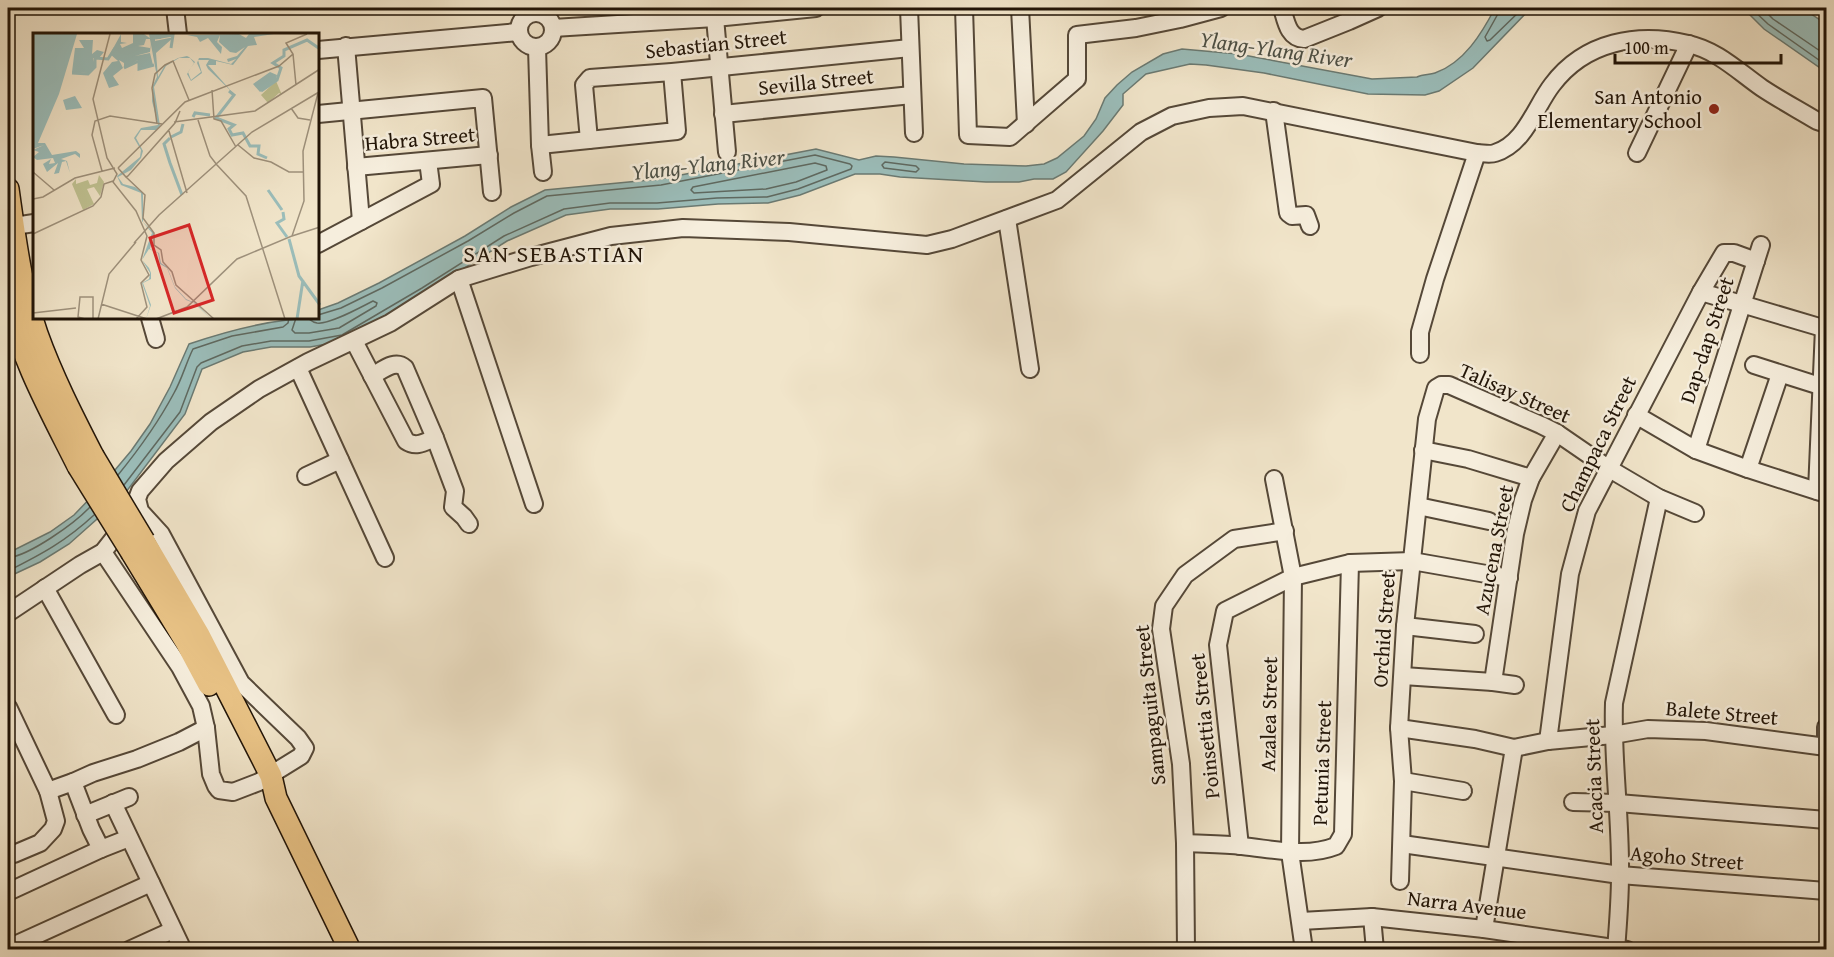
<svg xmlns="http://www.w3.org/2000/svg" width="1834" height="957" font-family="'Gentium Book Plus',serif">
	<rect width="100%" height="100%" fill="#f1e5ca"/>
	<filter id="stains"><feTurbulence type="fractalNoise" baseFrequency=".00333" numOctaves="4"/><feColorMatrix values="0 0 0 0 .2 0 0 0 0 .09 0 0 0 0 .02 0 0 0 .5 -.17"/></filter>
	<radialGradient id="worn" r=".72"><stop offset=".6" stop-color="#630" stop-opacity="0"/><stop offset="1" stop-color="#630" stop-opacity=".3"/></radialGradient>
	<!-- water -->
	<g fill="#9bbebb" stroke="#6a7a73" stroke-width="1.5">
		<path d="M1495,8H1531L1473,68L1439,91L1425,95L1368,94L1264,73L1206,65L1190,64L1146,74L1123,94V105L1103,131L1066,172L1053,179H1034L1019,182H986L900,177L880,174H855L800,195L768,203L718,204L658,209H610L566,215L507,241L425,293L344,341L310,347H271L243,352L202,369L185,414L123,496L69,544L40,562L8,577V553L50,532L74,515L99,489L131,451L150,424L170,387L189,344C230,330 274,318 318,318V310L338,303L379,283L465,236L511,207L545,190L660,179L816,149L859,160L876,156L894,157L964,164L1026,166L1044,164L1057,158L1084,136L1096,119L1105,98L1117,85L1132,72L1163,54L1182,49L1238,54L1372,79L1417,77C1423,74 1429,75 1435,73C1464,63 1482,33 1495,8Z"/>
		<polygon points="1743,8 1802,8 1826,24 1826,72 1764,29"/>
	</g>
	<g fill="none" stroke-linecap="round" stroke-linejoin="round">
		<!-- shore -->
		<g stroke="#5e6961" stroke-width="1.5">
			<polyline points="1500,8 1499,12 1485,37 1487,41 1490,40 1523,8"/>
			<polyline points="1751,8 1768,24 1826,65"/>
			<polyline points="1762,8 1773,19 1826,55"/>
			<polygon points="885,162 916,166 919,169 916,172 884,168 882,165"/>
			<polygon points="815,163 826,166 827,170 796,182 766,189 694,193 691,190 693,187"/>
			<path d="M296,318L292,330L295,333H309L339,328L376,306L377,303L373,301C361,307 329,325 317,323C312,322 312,321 308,318"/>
			<path d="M118,475C140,448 158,423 174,393C182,379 186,363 193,349L232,336L283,327L288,323L289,318"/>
			<polyline points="124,485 180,412 197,367 201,363 242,346 271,341 309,341 342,335 422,288 504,236 564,209 610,203 657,203 717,198 767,197 798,189 851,169 852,166 850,164 815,155 661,185 547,196 514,213 468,241 382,288 341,308 318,315"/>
			<path d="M8,558C30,555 74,524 90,507"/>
			<path d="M8,571C42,554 66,541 94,515"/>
		</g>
		<defs>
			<g id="minor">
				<polyline points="175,8 178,34"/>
				<polyline points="909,8 914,133"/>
				<polyline points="964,8 968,135 1010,137 1077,79 1077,35 1136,28 1180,19 1221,8"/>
				<polyline points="1020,8 1026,124"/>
				<path d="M1282,8C1286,21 1288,38 1304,39L1349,21L1378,8"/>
				<circle cx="536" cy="30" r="17"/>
				<polyline points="715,18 727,152"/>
				<polyline points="553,28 715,18 816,8"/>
				<polyline points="346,46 361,221"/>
				<polyline points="537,48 540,145 543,172"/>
				<polyline points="318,50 518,32"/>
				<polyline points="1274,111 1288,213 1292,216 1306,215 1310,226"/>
				<polyline points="318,114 483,98 492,192"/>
				<polyline points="723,114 912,95"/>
				<polyline points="589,140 584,85 590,78 672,72 910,48"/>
				<polyline points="540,145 677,131 672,72"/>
				<polyline points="1637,153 1689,44"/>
				<polyline points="356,167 489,155"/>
				<polyline points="1007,219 1030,369"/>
				<polyline points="8,227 34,223"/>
				<polyline points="318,244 431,184 428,161"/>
				<polyline points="459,279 534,504"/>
				<polyline points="1701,292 1826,329"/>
				<polyline points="150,318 156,339"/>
				<path d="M354,341L406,441C416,448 425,442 435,438"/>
				<polyline points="1420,354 1420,332 1435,279 1477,153"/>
				<polyline points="1754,365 1820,386"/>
				<polyline points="298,368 385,558"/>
				<path d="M372,376C383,370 395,359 405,368L435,438L455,491L453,507L464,517L469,524"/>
				<polyline points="1636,415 1696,450 1748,469 1826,494"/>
				<polyline points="1423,450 1468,459 1531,478"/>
				<polyline points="1696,450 1761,245"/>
				<polyline points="1748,469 1780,374"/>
				<polyline points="306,476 340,460"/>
				<polyline points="1274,479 1293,577 1290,852 1304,950"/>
				<polyline points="1817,491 1824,328"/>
				<polyline points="1418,506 1489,521"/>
				<path d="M103,552L180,667L201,706L206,728L211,774L216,786L219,790L233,792L259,782L301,756L305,748L298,738L241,683L161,534L140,511L137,499L140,491L166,461L211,422L259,389L308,362L390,323L459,279L531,257L611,236L683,228L789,232L927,245L952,239L1057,200L1141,132L1172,116L1209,108L1243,106L1477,153C1482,153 1490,155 1495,153C1525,144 1535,107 1552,85C1585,41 1638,32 1688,44C1717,50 1739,72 1762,88C1780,100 1799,110 1817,121L1826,124"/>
				<polyline points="45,588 116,715"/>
				<polyline points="8,613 80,565 103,552 114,538 127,525"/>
				<polyline points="1405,626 1475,634"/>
				<polyline points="1403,676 1493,682 1515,685"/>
				<polyline points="1493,682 1515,534 1523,500 1531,478 1557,433"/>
				<polyline points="8,707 48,791 56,821 53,829 40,843 14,854"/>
				<polyline points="1826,727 1826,748"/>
				<polyline points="1399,728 1475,739 1514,748 1548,741 1613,735 1648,729 1706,731 1826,747"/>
				<polyline points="1548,741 1570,574 1587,511 1701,292 1724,253 1734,253 1756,261"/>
				<polyline points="1403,781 1463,791"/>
				<polyline points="48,791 73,782 93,773 137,759 179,742 206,728"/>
				<polyline points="1573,802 1618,803 1826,820"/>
				<polyline points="113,803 183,950"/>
				<polyline points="85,815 129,797"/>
				<path d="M1185,843C1204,844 1223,844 1242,846C1273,849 1306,858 1336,846L1343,834L1350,563"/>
				<polyline points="1402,844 1620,875 1826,891"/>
				<polyline points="1240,846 1218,645 1225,611 1293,577 1350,563 1412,561 1509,578"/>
				<polyline points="101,849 129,838"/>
				<polyline points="1400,881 1403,781 1399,728 1405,626 1427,419 1436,388 1441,385 1449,385 1541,425 1557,433 1608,468 1659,498 1695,513"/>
				<polyline points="8,892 101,849 91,829 73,782"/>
				<polyline points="1372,917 1375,950"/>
				<polyline points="1301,921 1372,917 1484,929 1627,950"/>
				<polyline points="1484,929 1514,748"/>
				<polyline points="8,948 151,883"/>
				<polyline points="129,950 173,930"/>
				<polyline points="1186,950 1185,843 1181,764 1161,629 1164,606 1185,575 1234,539 1285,531"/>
				<path d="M1616,950C1618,925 1620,900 1620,875C1621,817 1612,760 1614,703L1659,498"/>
			</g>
			<g id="major">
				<path d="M8,189C15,238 21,288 37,334C52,376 73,417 93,456"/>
				<path d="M8,298C20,357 51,412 78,466"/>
				<polyline points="144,541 199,635 262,758 271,776 276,798 350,950"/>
				<polyline points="132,553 186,642 209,685"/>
			</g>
		</defs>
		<!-- minor casing -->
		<use href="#minor" stroke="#554838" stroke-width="20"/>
		<!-- major casing -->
		<use href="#major" stroke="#211407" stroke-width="24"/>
		<!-- minor -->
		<use href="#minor" stroke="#f6eedd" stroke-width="16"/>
		<!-- major -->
		<use href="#major" stroke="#e8c285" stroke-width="21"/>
		<defs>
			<g id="major-bridge">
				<polyline points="93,456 144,541"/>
				<polyline points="78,466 132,553"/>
			</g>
		</defs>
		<!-- major-bridge casing -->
		<use href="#major-bridge" stroke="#211407" stroke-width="24" stroke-linecap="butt"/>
		<!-- major-bridge -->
		<use href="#major-bridge" stroke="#e8c285" stroke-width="21"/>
	</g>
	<!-- markers -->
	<circle fill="#8f2418" stroke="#f6eedd" stroke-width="2" cx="1714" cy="109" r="6"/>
	<g text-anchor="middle" stroke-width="5" stroke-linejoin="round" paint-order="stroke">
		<!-- street labels -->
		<g font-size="21" fill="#211407" stroke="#f6eedd">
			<text transform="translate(716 44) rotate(-6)" y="7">Sebastian Street</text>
			<text transform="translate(816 82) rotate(-6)" y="7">Sevilla Street</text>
			<text transform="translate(420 139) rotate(-5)" y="7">Habra Street</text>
			<text transform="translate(1707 340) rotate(-72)" y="7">Dap-dap Street</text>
			<text transform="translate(1515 393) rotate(24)" y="7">Talisay Street</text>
			<text transform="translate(1598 444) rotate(-64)" y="7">Champaca Street</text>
			<text transform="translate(1494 550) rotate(-79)" y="7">Azucena Street</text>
			<text transform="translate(1384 629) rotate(-86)" y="7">Orchid Street</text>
			<text transform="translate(1150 705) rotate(-96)" y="7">Sampaguita Street</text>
			<text transform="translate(1722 713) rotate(5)" y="7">Balete Street</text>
			<text transform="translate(1269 714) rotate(-89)" y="7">Azalea Street</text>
			<text transform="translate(1205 726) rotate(-96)" y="7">Poinsettia Street</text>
			<text transform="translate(1322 763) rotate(-88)" y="7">Petunia Street</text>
			<text transform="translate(1594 776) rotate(-92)" y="7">Acacia Street</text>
			<text transform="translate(1687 858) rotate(5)" y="7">Agoho Street</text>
			<text transform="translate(1467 905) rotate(7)" y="7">Narra Avenue</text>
		</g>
		<!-- poi labels -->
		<g font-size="21" fill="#211407" stroke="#f6eedd" text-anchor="end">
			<text x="1702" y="104">San Antonio<tspan x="1702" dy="24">Elementary School</tspan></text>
		</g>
		<!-- water labels -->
		<g font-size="22" font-style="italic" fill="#4c5046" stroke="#f6eedd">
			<text transform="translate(1276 49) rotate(8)" y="8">Ylang-Ylang River</text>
			<text transform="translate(708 164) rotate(-6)" y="8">Ylang-Ylang River</text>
		</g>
		<!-- quarter labels -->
		<g font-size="24" letter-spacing="1.5" fill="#211407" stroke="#f6eedd">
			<text x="554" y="262">SAN SEBASTIAN</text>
		</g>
	</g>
	<!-- overview -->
	<g transform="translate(33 33)">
		<rect width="286" height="286" fill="#f1e5ca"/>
		<path d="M243,48L249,62L246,60L235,70L228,62ZM66,142L71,149L67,163L61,154L54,156L61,171L50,177L39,151L43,146V151L55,147L57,152L64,150Z" fill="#c0c393"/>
		<path d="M0,1H44L26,61L5,110H12L19,122L43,118L47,121V125L42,121L28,126L34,128L37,140L33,128L29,129L26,140L21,141L25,130L14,139L10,131L18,126L16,131L22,130L20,125L4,127L0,124L6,119L0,117L11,112L0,116ZM88,1V9L94,10L87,11L89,15L100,10V1H111L118,6H113L111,12L105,13L117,15L118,9L117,19L102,23L117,20L120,32L107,35L105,27L91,35V30L86,27L90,35L80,43L86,52L76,55L70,40L79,29L85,28L77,21ZM116,1H136L127,6L122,5V8L141,4L123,20L125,44L132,32L145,25L154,23L156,24L162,29L155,39L158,47L168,39L164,30L166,25H175L198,31L203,26L195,29L194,26L204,23L212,14L203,20L197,19L186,9L187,2L184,9L189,14L188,21L175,5L167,9L164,4L154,2L206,1L213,5L216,1H241L221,4L224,12L215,13L200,32L183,28V32H175L199,59L175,36L173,32L176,27H165L169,40L158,48L154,41L161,30L157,25H146L133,33L121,54L127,93L123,97H108L103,105L110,118L108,125L98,137L85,144L90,151L102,154L110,160V189L121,200L117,216L126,220L128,230L134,234L142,254L153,266L162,270L178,286L161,270L153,267L142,255L134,235L127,231L125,220L116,216L109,227L116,235L118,240V246L110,250L118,272L113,286L117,273L109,250L116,246L117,240L109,227L119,200L109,188L108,160L88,152L84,143L107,124L108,117L101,105L108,95L125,92L119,68L120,52L124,44ZM46,7H60L59,21L64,17L71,19L66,25H60L62,33L55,40L39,39L42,15H51ZM237,39L244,42L243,47L227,59L220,51ZM42,63L49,75L33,77L30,67Z" fill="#9bbebb"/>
		<path fill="none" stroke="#9bbebb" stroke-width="3" d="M122,5L140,2L138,15M91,35L106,28V36L121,32M39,40L55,41L62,34V25L75,26L82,15M196,58L201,62L183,85L201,92L196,96L199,102L210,100L217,113H226L225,121L234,125M228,58L244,47L248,35L240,30L251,23V17L274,7L287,16M160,84L162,80L177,82M138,104L148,99L150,91M137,130L149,162M137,130L131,111L137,105M235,157L249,177M250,179L251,186L244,190L254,204M256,206L266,243L287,272M264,286L270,247"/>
		<path fill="none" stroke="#9e917c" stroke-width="1.5" d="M77,1L60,66L74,125L84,141L80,149L103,178L114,203L108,227L116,242L108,250L114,274L103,286M260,21L263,52M179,57L181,86L188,88L203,114M258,75L265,85L277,87M165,87L177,123L184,132M141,89L222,78L287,36M124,91L119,55L122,41L132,32L140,28L156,67M136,98L154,160M205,112L221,125L238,129L256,139H270M184,132L213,163L252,286M85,135L152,69L246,33L260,21L253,10L274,1M85,135L93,144L95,143L142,90L147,78M69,138L59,102L62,88L77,83L129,91M0,139L21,157M93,144L112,162L110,185L121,200V212L128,217L130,229L139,239L143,252L181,286M0,166L10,164L42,145L82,135M0,201L60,173L68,164L71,151L80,148M259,203L287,194M101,210L126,182L219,99L286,59M68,271L114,286M0,280L43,275M52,286L45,284L47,264H60V286M65,286L76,241L103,209M123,286L154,274L204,226L259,203L271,168L270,118L285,60"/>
		<path fill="#d62828" fill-opacity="0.15" stroke="#d62828" stroke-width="3" d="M156,192L180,267L141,280L117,205Z"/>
		<rect width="286" height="286" fill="none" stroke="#211407" stroke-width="3"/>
	</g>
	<!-- margin -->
	<rect width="1834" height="957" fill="none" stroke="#f1e5ca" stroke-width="30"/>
	<rect x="9" y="9" width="1816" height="939" fill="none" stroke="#211407" stroke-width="3"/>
	<rect x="15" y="15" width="1804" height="927" fill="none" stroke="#211407" stroke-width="1.5"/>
	<!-- scale -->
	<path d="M1615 54v9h166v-9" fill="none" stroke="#211407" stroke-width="3"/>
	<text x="1624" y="54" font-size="18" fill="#211407" stroke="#f6eedd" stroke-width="4.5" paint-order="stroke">100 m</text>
	<rect width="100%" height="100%" filter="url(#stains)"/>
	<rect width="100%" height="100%" fill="url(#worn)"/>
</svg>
